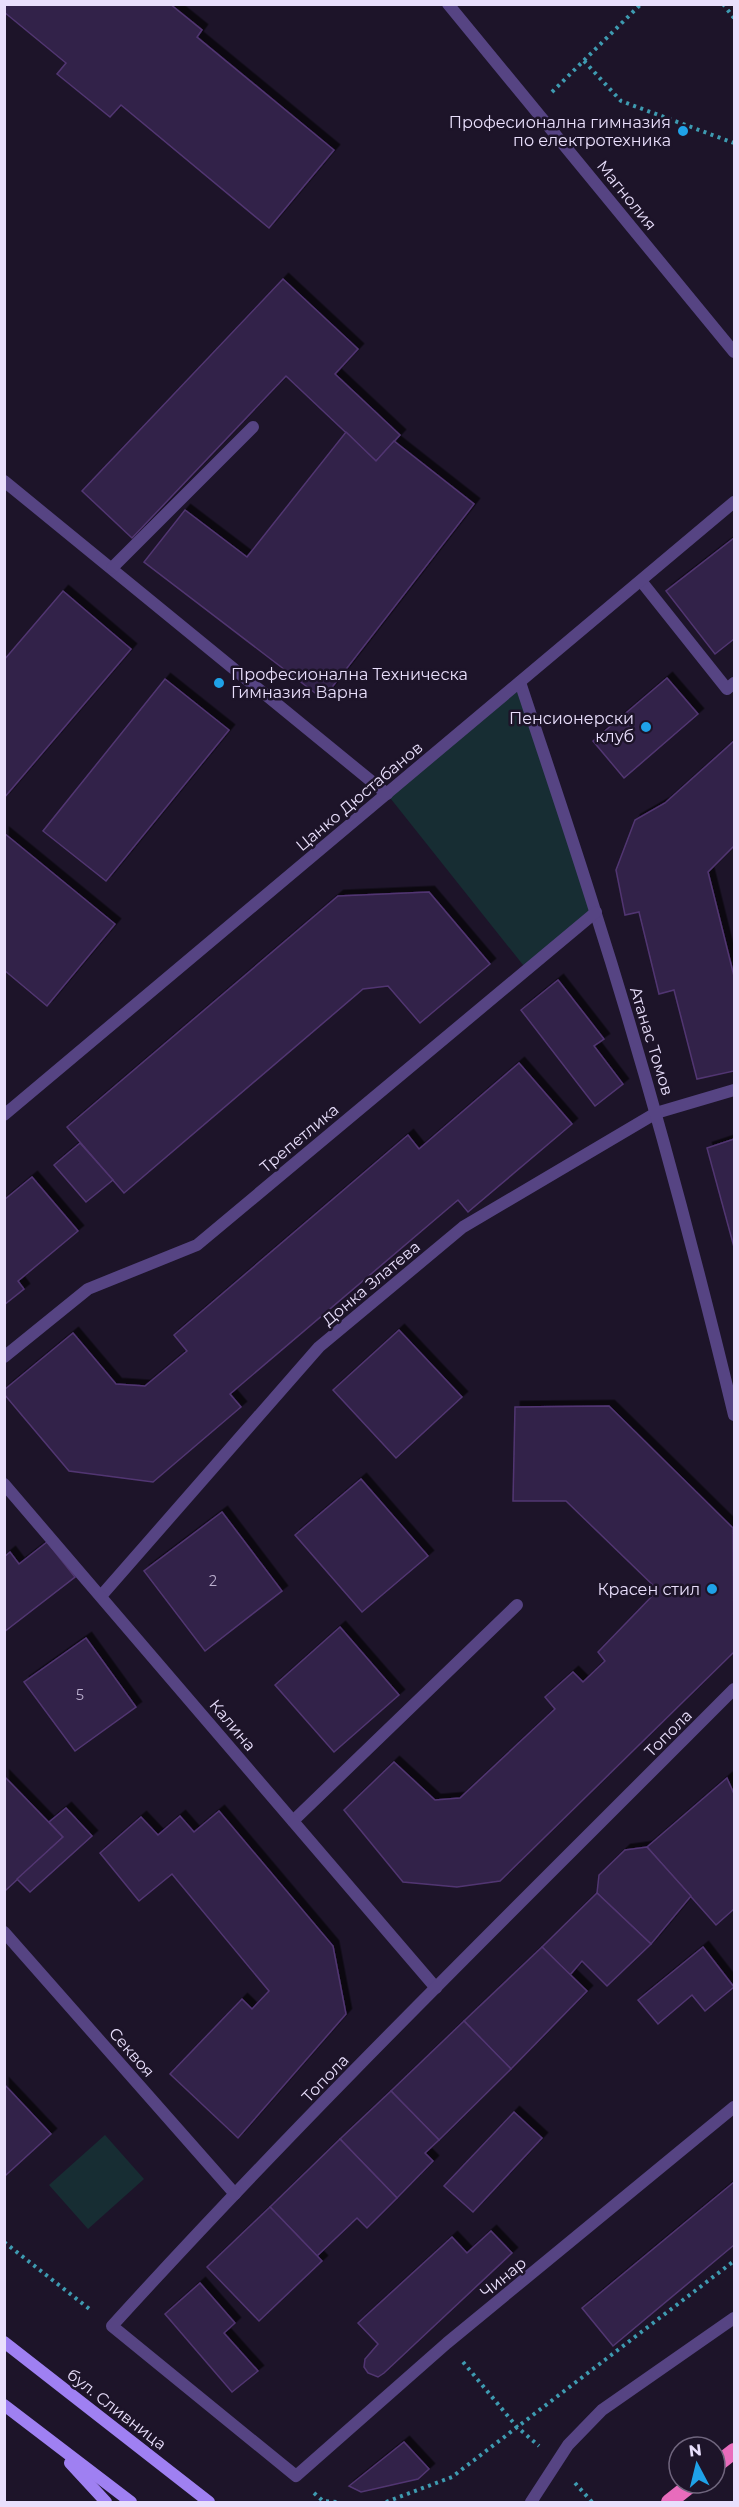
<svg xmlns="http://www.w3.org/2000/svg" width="739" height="2507" font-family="Montserrat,sans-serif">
	<defs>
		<filter id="shadow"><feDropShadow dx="5.5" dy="-5.5" stdDeviation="0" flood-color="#0009"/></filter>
	</defs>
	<rect width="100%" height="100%" fill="#1d1429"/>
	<!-- green -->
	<g fill="#172d33">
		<polygon points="520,682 596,912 527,970 387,794"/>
		<polygon points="105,2135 144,2179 88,2229 49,2185"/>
	</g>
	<!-- building -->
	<g fill="#332248" stroke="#513672" stroke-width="1.5" filter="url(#shadow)">
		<polygon points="4,4 170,4 202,30 197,37 334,150 269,228 121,105 110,117 57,74 66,63 4,12"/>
		<polygon points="283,279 358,349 335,374 400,435 376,461 286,376 132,538 82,491"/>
		<polygon points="346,432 376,461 394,441 474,504 323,699 144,562 185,510 247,557"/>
		<polygon points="734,538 734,639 715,654 666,591"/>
		<polygon points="63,591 131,649 4,798 4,660"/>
		<polygon points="667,678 698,714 624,778 593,741"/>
		<polygon points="165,679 229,730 106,881 43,831"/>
		<polygon points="734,741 734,846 708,872 734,976 734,1071 697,1079 674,990 659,994 639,912 625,915 616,870 635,820 665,803"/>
		<polygon points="4,833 115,924 47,1006 4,970"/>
		<polygon points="429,892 490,964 420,1023 388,986 363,989 124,1193 67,1127 338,896"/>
		<polygon points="558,980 604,1039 594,1046 623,1084 595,1106 521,1010"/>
		<polygon points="519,1063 572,1124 468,1212 458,1200 230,1394 241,1407 153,1482 69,1471 4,1394 4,1390 73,1333 116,1384 145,1386 187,1351 174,1335 408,1135 419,1149"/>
		<polygon points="734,1139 734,1247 707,1148"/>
		<polygon points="80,1143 113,1180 86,1202 54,1165"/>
		<polygon points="32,1177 78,1231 18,1281 24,1289 4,1305 4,1200"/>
		<polygon points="399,1330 462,1397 396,1458 333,1390"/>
		<polygon points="609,1406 733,1528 734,1652 500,1881 457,1887 403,1882 344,1810 394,1762 435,1800 460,1798 555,1709 545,1697 573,1672 583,1682 605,1661 598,1652 658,1590 566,1501 513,1501 515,1407"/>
		<polygon points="361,1479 428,1556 362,1612 295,1535"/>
		<polygon points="222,1512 282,1591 205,1651 144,1571"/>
		<polygon points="47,1542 75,1577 4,1632 4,1557 10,1552 19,1564"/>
		<polygon points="340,1627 399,1695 334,1752 275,1685"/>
		<polygon points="86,1638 136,1707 75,1751 24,1682"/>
		<polygon points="4,1776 63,1837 6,1890 4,1888"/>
		<polygon points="727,1778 734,1794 734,1909 716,1925 647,1847"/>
		<polygon points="66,1808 92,1836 30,1892 17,1879 63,1837 49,1822"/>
		<polygon points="219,1811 333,1946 346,2014 238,2138 170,2074 242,1999 252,2009 269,1991 172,1874 139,1901 100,1853 141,1817 158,1835 180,1816 194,1832"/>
		<polygon points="647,1847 691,1896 651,1944 597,1893 599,1875 625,1850"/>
		<polygon points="597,1893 651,1944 607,1986 582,1961 570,1975 542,1947"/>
		<polygon points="542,1947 587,1991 511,2069 464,2021"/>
		<polygon points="703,1947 734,1987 705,2011 692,1995 658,2024 638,2000"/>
		<polygon points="464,2021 511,2069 439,2140 391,2091"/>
		<polygon points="4,2084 51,2134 6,2175 4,2173"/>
		<polygon points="391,2091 439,2140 425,2153 433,2161 397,2198 340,2139"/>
		<polygon points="514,2112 542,2138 473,2212 444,2186"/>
		<polygon points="340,2139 397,2198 367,2228 357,2218 317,2256 270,2207"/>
		<polygon points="734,2182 734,2245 613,2346 582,2308"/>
		<polygon points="270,2207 322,2261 259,2321 207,2267"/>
		<polygon points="491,2231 512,2253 384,2373 378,2377 368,2373 364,2367 365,2359 378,2344 358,2323 452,2237 467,2253"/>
		<polygon points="200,2283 235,2323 224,2333 258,2371 232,2392 165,2314"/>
		<polygon points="404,2442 429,2469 418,2479 361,2492 349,2486"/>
	</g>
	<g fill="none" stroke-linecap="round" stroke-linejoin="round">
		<!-- path -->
		<g stroke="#3e9bb1" stroke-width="4" stroke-dasharray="3 4.5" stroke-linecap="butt">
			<polyline points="723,4 734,18"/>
			<polyline points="584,61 621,101 734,143"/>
			<polyline points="552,92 641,4"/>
			<polyline points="4,2242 92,2311"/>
			<polyline points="463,2362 517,2427 539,2446"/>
			<polyline points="575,2483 592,2502"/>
			<polyline points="314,2493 323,2501 337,2502"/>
			<polyline points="386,2502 452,2477 734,2261"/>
		</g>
		<!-- service -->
		<g stroke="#564483" stroke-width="12">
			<polyline points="4,481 387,794"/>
			<polyline points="112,568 253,427"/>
			<polyline points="641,581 727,689 734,683"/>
			<polyline points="101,1596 319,1347 463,1227 656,1113 734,1090"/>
			<polyline points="293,1821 517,1605"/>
		</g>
		<!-- minor -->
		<g stroke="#564483" stroke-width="12">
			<polyline points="448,4 734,352"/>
			<path d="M520,682C545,758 571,834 595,911C648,1077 693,1245 734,1415"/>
			<polyline points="4,1115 734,502"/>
			<polyline points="4,1357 88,1289 197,1245 596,912"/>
			<polyline points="4,1484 436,1988"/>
			<path d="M734,1689C525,1899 311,2107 112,2326L296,2476L447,2343L734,2107"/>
			<polyline points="4,1932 235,2194"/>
			<polyline points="531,2502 568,2445 602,2410 734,2318"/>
		</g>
		<!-- secondary -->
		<g stroke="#9f80f2" stroke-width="12">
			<polyline points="4,2342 209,2502"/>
			<polyline points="4,2405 131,2502"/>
			<polyline points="70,2463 106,2502"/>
		</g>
		<!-- trunk -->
		<g stroke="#e86cbc" stroke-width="16">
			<polyline points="715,2466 734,2451"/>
			<polyline points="669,2502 693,2483"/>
		</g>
	</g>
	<!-- markers -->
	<g fill="#1fa2e8" stroke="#1d1429" stroke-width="2">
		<circle cx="683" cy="131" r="6"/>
		<circle cx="219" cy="683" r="6"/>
		<circle cx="646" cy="727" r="6"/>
		<circle cx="712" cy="1589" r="6"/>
	</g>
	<g text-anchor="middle" stroke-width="5" stroke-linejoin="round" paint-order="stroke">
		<!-- number labels -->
		<g font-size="14" fill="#bcb0cf">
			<text x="213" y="1586">2</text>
			<text x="80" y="1700">5</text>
		</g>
		<!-- poi labels -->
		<g font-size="16" fill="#e9dffc" stroke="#1d1429" text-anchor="end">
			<text x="671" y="128">Професионална гимназия<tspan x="671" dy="18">по електротехника</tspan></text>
			<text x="231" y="680" text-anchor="start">Професионална Техническа<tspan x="231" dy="18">Гимназия Варна</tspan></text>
			<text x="634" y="724">Пенсионерски<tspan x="634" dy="18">клуб</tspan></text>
			<text x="700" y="1595">Красен стил</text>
		</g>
		<!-- street labels -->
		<g font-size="16" fill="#e9dffc" stroke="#1d1429">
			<text transform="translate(627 195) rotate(51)" y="6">Магнолия</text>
			<text transform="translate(359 796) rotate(-40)" y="6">Цанко Дюстабанов</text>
			<text transform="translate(652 1041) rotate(73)" y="6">Атанас Томов</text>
			<text transform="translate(299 1138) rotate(-40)" y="6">Трепетлика</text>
			<text transform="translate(371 1283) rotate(-40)" y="6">Донка Златева</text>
			<text transform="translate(233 1725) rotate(50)" y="6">Калина</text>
			<text transform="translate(668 1733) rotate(-45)" y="6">Топола</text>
			<text transform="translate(132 2052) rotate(49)" y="6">Секвоя</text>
			<text transform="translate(325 2078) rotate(-46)" y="6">Топола</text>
			<text transform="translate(503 2277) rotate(-39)" y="6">Чинар</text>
			<text transform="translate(117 2409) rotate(38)" y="6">бул. Сливница</text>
		</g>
	</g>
	<!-- border -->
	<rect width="739" height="2507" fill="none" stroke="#e9dffc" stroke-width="12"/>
	<!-- north arrow -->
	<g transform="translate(697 2465) rotate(353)"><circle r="28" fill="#1d1429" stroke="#6f657d" stroke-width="1.5"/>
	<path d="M0-4.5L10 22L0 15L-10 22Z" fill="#1fa2e8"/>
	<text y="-9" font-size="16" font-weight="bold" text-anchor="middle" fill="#e9dffc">N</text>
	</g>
</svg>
